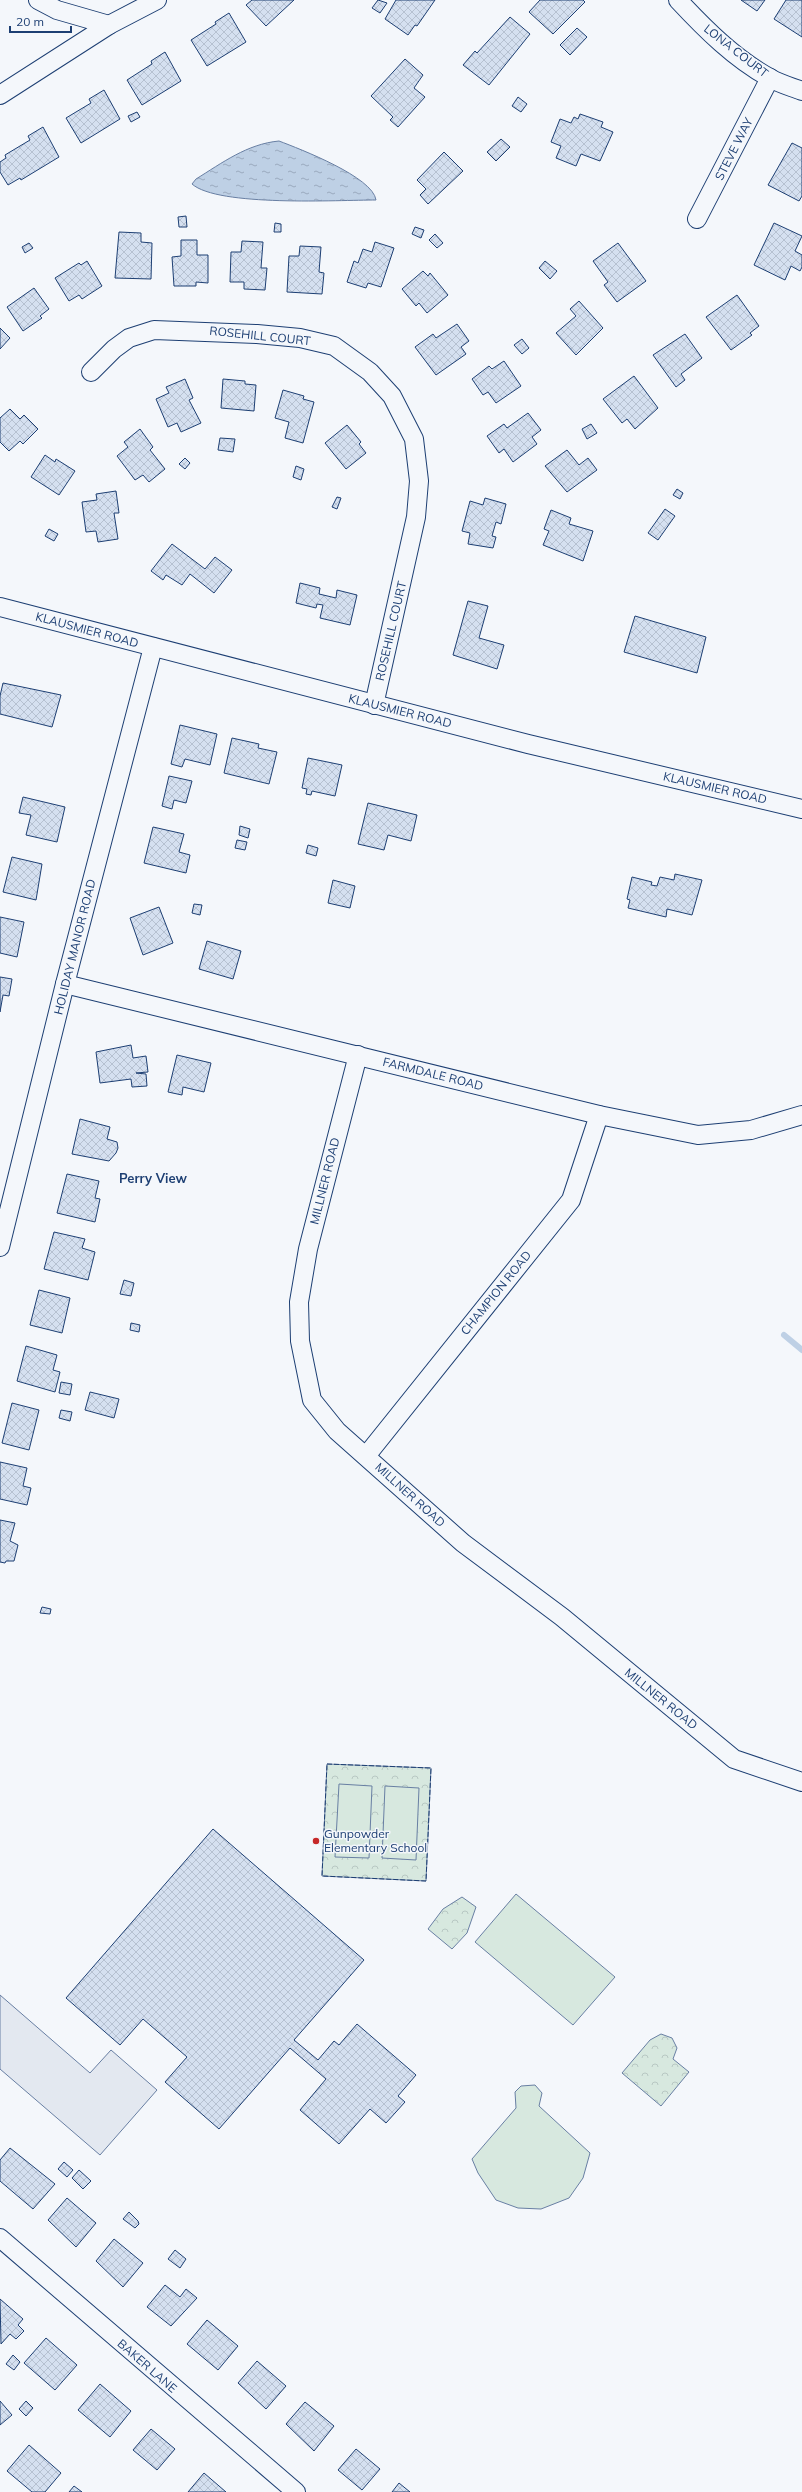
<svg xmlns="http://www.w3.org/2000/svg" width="802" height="2492" font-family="Mulish,sans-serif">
	<defs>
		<pattern id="forest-crowns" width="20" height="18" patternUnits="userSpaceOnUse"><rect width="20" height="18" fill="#d7e8df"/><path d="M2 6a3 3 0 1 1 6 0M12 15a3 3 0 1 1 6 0" fill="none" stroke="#b8c8c3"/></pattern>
		<pattern id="water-ripples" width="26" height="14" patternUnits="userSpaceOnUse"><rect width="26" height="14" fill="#bed0e5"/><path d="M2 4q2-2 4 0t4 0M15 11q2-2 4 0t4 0" fill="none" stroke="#9aaabe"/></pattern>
		<pattern id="building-cross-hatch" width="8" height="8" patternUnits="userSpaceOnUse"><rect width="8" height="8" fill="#d5e0f0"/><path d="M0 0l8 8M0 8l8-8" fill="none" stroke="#b6c1d1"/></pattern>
	</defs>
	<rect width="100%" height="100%" fill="#f4f7fb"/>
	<!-- forest -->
	<g fill="url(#forest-crowns)" stroke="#687fa3">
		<polygon points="327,1764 431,1768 426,1881 322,1876"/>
		<polygon points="462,1897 476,1907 467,1933 452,1949 428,1929 443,1909"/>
		<polygon points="661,2034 672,2038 677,2048 673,2059 689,2072 661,2106 622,2073 650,2040"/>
	</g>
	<!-- pitch -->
	<g fill="#d7e8df" stroke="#687fa3">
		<polygon points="339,1784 372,1786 369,1858 335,1857"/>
		<polygon points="385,1786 419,1788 416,1860 382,1858"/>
		<polygon points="516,1894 615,1977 573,2025 475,1942"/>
		<polygon points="535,2085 542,2093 539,2106 590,2153 583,2178 569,2198 541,2209 518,2208 496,2200 478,2173 472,2159 516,2108 515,2092 521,2086"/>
	</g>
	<!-- parking -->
	<polygon fill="#e3e8f0" stroke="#687fa3" points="0,1995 90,2073 111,2050 157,2090 100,2155 0,2069"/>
	<!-- water -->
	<path fill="url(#water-ripples)" stroke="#687fa3" d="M279,141C300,149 373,177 376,200C339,200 218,207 192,184L196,179C222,163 247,144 279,141Z"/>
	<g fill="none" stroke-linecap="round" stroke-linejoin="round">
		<!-- stream -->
		<polyline stroke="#bed0e5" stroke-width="6" points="784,1335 802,1350"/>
	</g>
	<!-- building -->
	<g fill="url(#building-cross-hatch)" stroke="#1d3f73">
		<polygon points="252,0 294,0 266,26 246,5"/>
		<polygon points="378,0 387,3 380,13 372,8"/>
		<polygon points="396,0 435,0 417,26 415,25 408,35 385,19"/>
		<polygon points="540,0 583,0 585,2 553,34 529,12"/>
		<polygon points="741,0 765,0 757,11"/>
		<polygon points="786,0 802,0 802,37 774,19"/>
		<polygon points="229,13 246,42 207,66 191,40 216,24 215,22"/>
		<polygon points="510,17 530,34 489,85 463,65 475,51 477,53"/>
		<polygon points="577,28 587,37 570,55 560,45"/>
		<polygon points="165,52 181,81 142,105 127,80 152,64 151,61"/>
		<polygon points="405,59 423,75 414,88 425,97 398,127 390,120 393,117 371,96"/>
		<polygon points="104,90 120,119 81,143 66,118 91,103 89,99"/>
		<polygon points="518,97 527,104 521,112 512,106"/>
		<polygon points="137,112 140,117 131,122 128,116"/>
		<polygon points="580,114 603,122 601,127 613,132 600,161 581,154 576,166 556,158 561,146 551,142 560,119 571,123 574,117 578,119"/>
		<polygon points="43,127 59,157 21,180 20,178 8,185 0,172 0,162 6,158 5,155 30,140 28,136"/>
		<polygon points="501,139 510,147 496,161 487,152"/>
		<polygon points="792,143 802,148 802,196 799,201 768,185"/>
		<polygon points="444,152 463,171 428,204 420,195 426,189 417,180"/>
		<polygon points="186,216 187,227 179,227 178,217"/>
		<polygon points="275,223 281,224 281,232 274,232"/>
		<polygon points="774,223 802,236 795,251 802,255 802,267 800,271 791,266 785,280 754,265"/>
		<polygon points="415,227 424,230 421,238 412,234"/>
		<polygon points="119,232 141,233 141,242 152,243 151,279 115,278"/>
		<polygon points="435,234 443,243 437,248 429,240"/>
		<polygon points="181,240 197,240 197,255 208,255 208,283 196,282 196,286 174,286 172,257 181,256"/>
		<polygon points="242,241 263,242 261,268 267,268 265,290 244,289 244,282 230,282 231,252 241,252"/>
		<polygon points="375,242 394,248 381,287 368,283 366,288 347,282 354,261 358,263 363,249 372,252"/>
		<polygon points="29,243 33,248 25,253 22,247"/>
		<polygon points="618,243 646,281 617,302 604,285 608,282 593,261"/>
		<polygon points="300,246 321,247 319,272 324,273 322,294 287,292 289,256 299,256"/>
		<polygon points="87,261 102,286 82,299 79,295 69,301 55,278 79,263 81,265"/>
		<polygon points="545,261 557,271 550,279 539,268"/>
		<polygon points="423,271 428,276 430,273 448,295 427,313 419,303 416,306 402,289"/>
		<polygon points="34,288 49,309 40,316 42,318 23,331 7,307"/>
		<polygon points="737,295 759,326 750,333 752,335 731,350 706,317"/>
		<polygon points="579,301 603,328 576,355 556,333 576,316 570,309"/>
		<polygon points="457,324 469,341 461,347 466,354 436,375 415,347 433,334 436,338"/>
		<polygon points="0,328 10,338 0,349"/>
		<polygon points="685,334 702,358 681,374 685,380 676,387 653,355"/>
		<polygon points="522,339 529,348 522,354 514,345"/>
		<polygon points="504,361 521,386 496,403 488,392 483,395 472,379 489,366 492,369"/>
		<polygon points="634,376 658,408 635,429 627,419 622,423 603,399"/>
		<polygon points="185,379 193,398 189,400 201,423 181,432 177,423 168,427 156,399 169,393 166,387"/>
		<polygon points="223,379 245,381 245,384 256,385 254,411 221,408"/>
		<polygon points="283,390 304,396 303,399 314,402 303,443 285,438 289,422 275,418"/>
		<polygon points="10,409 20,419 24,415 38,429 23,444 20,441 9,451 0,442 0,418"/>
		<polygon points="528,413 541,430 532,437 537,444 513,462 504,449 499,453 487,436 504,424 507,428"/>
		<polygon points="591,424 597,433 587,439 582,429"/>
		<polygon points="347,425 361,442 359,444 366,453 346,469 325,443"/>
		<polygon points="140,429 153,447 150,450 165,469 149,482 143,475 135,480 117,456 128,447 124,442"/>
		<polygon points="220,438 235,439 233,452 218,450"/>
		<polygon points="567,450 579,465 588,458 597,470 567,492 545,466"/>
		<polygon points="45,455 55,462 56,459 75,471 59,495 31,477"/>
		<polygon points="185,458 190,463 185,469 179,464"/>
		<polygon points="296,466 304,469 301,480 293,477"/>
		<polygon points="677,489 683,493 680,499 673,495"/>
		<polygon points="116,491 119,513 114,513 118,539 98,542 96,531 86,532 82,502 97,500 96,494"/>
		<polygon points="337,497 341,498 337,509 332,507"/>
		<polygon points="485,498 506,504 501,524 496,522 492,536 496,537 493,548 468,544 470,533 462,531 470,501 483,505"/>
		<polygon points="665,509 675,516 658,540 648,533"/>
		<polygon points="551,510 571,518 569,524 593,531 583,561 543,545 549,531 544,529"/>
		<polygon points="49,529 58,534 54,541 45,536"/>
		<polygon points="172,544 205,569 215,557 232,570 214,593 190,574 182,585 166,575 163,580 151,571"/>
		<polygon points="300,583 320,588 319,594 336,598 337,590 357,595 350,625 320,618 323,605 317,604 316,608 296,603"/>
		<polygon points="468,601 488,606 479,638 504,645 497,669 453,655"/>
		<polygon points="635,616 706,637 697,673 624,652"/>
		<polygon points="3,683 61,695 52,727 0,714 0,696"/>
		<polygon points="180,725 217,734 210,765 185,759 182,767 171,764"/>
		<polygon points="232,738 259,744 258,748 277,752 269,784 224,773"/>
		<polygon points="308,758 342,765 335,796 312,791 311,795 306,794 307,789 302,788"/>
		<polygon points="169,776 192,781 186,803 174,800 172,809 162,806"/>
		<polygon points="23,797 65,807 57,842 26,835 31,815 19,813"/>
		<polygon points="368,803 417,815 411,841 388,835 384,850 358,844"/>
		<polygon points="240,826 250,829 248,838 239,835"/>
		<polygon points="153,827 184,834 179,852 190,855 186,873 144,863"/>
		<polygon points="237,840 247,842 245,850 235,848"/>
		<polygon points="308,845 318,848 316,856 306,853"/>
		<polygon points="12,857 42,864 36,900 3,892"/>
		<polygon points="675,874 702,880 692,915 667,909 666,917 628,908 630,900 627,899 632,877 652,882 651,885 657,886 660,877 674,880"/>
		<polygon points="333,880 355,886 350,908 328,903"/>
		<polygon points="194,904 202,905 200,915 192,913"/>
		<polygon points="159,907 173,943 143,955 130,918"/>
		<polygon points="0,917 24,922 17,957 0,953"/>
		<polygon points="207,941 241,951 233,979 199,969"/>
		<polygon points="0,977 12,979 9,996 3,995 0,1012"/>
		<polygon points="131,1045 133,1058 146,1056 148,1072 136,1073 146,1074 147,1086 132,1087 131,1079 100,1083 96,1052"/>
		<polygon points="177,1055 211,1063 204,1092 183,1087 182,1095 168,1092"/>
		<polygon points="80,1119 110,1127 107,1139 117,1142 118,1148 116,1153 109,1161 72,1154"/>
		<polygon points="67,1174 99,1181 95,1198 100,1199 95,1222 57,1213"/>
		<polygon points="54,1232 85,1239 82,1248 95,1252 88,1280 44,1269"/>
		<polygon points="124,1280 134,1283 131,1296 120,1294"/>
		<polygon points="39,1290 70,1298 62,1333 30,1325"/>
		<polygon points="131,1323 140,1325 139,1332 130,1330"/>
		<polygon points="26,1346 57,1355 53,1370 60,1372 55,1392 17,1381"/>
		<polygon points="61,1382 72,1384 70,1395 59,1393"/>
		<polygon points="90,1392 119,1399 114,1418 85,1410"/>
		<polygon points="12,1403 39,1410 29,1450 2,1443"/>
		<polygon points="61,1410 72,1412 70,1421 59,1418"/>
		<polygon points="0,1462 27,1468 23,1486 31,1488 27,1505 0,1499"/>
		<polygon points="0,1520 15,1523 10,1541 18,1545 14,1561 6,1561 5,1563 0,1562"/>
		<polygon points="42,1607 51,1609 50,1614 40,1613"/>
		<polygon points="213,1829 364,1960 294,2040 318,2060 334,2041 339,2045 357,2024 416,2075 398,2096 405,2102 386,2123 370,2109 339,2144 300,2110 326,2079 290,2048 219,2129 165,2082 187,2057 143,2019 120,2045 66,1998"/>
		<polygon points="10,2148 55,2184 33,2209 0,2181 0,2160"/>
		<polygon points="64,2162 73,2170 67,2177 58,2169"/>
		<polygon points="79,2170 91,2181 83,2189 72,2178"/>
		<polygon points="67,2198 96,2223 76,2247 48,2220"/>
		<polygon points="129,2212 138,2221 139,2224 135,2228 123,2219"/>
		<polygon points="114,2239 143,2263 123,2287 96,2261"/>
		<polygon points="175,2250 186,2259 180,2268 168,2259"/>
		<polygon points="165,2285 180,2297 186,2289 197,2298 171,2326 147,2307"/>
		<polygon points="0,2299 23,2319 18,2325 24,2331 16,2339 10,2334 1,2344"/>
		<polygon points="207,2320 238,2346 218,2370 187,2344"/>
		<polygon points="46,2338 77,2365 55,2390 24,2363"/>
		<polygon points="13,2355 20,2362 14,2370 6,2364"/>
		<polygon points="257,2361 286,2386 266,2409 238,2383"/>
		<polygon points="100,2384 131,2411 110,2437 78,2410"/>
		<polygon points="0,2401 12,2415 0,2425"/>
		<polygon points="26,2401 33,2408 26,2416 19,2409"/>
		<polygon points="305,2402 334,2426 314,2451 286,2424"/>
		<polygon points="151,2429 175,2449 157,2470 133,2450"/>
		<polygon points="29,2445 61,2473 45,2492 32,2492 7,2471"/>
		<polygon points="356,2449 380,2469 362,2490 338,2470"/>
		<polygon points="204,2473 226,2492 188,2492"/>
		<polygon points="399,2483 410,2492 392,2492"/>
		<polygon points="74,2486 82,2492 69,2492"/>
	</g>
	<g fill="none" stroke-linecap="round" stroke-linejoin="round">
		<defs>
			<g id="street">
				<path d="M678,0C705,29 735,59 770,78C780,84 792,87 802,91"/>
				<polyline points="109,25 157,0"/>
				<polyline points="0,95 109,25 57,10 38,0"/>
				<polyline points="697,219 770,78"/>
				<polyline points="91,372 114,349 129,338 154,330 257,334 300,338 334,346 370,372 392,396 414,439 419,481 416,517 374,705"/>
				<polyline points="0,607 528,744 802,809"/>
				<polyline points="65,984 599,1115 698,1135 751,1130 802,1115"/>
				<polyline points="358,1055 308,1249 299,1302 300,1341 312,1400 337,1431 463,1543 562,1617 734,1759 802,1782"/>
				<polyline points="0,1247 65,984 153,647"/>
				<polyline points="366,1456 571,1200 599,1115"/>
				<polyline points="0,2238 296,2492"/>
			</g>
		</defs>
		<!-- street casing -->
		<use href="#street" stroke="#1d3f73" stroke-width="20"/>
		<!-- street -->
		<use href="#street" stroke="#f4f7fb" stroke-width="18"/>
		<!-- fence -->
		<polygon stroke="#1d3f73" stroke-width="1" stroke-dasharray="5 2" stroke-linecap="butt" points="327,1764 431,1768 426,1881 322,1876"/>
	</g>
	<!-- markers -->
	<circle fill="#c62828" stroke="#f4f7fb" stroke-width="1.5" cx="316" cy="1841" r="4"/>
	<g text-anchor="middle" stroke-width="3" stroke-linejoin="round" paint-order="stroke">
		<!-- street labels -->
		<g font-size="12" fill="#1d3f73" stroke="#f4f7fb">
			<text transform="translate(736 51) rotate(38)" y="4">LONA COURT</text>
			<text transform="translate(734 149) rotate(-63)" y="4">STEVE WAY</text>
			<text transform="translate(260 336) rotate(6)" y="4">ROSEHILL COURT</text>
			<text transform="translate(87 630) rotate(15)" y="4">KLAUSMIER ROAD</text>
			<text transform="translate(391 631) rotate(-77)" y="4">ROSEHILL COURT</text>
			<text transform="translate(400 711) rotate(14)" y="4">KLAUSMIER ROAD</text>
			<text transform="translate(715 788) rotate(13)" y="4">KLAUSMIER ROAD</text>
			<text transform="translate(75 947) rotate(-76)" y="4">HOLIDAY MANOR ROAD</text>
			<text transform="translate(433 1074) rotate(14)" y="4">FARMDALE ROAD</text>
			<text transform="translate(325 1181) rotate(-76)" y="4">MILLNER ROAD</text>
			<text transform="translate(496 1293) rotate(-51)" y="4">CHAMPION ROAD</text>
			<text transform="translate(410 1495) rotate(42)" y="4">MILLNER ROAD</text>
			<text transform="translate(661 1699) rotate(39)" y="4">MILLNER ROAD</text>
			<text transform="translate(147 2366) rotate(41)" y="4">BAKER LANE</text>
		</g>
		<!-- poi labels -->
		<g font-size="12" fill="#1d3f73" stroke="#f4f7fb" text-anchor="start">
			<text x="324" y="1838">Gunpowder<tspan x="324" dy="14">Elementary School</tspan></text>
		</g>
		<!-- neighbourhood labels -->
		<g font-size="13" font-weight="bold" fill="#1d3f73" stroke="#f4f7fb">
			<text x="153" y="1183">Perry View</text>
		</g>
	</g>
	<!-- scale -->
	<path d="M10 26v6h61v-6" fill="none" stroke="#1d3f73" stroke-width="2"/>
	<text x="16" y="26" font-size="12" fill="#1d3f73" stroke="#f4f7fb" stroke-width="3" paint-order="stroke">20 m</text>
</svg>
